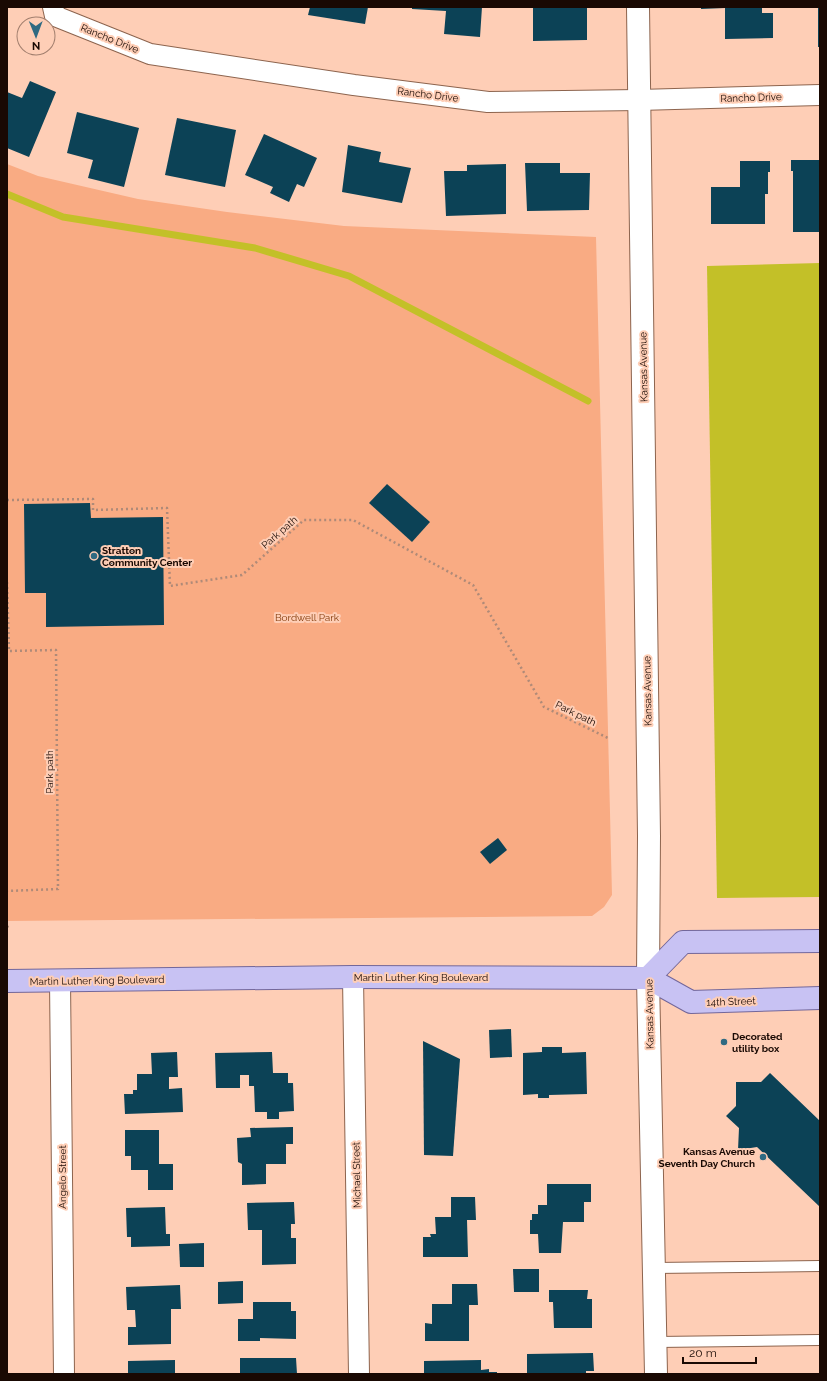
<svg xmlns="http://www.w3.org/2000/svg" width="827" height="1381" font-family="Raleway,sans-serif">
	<rect width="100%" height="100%" fill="#feceb6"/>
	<!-- green -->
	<polygon fill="#f9ab83" points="7,164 38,176 138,199 227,212 344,226 596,237 612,895 604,907 592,916 7,921"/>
	<!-- water -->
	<polygon fill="#c3c028" points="820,263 820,897 717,898 707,266"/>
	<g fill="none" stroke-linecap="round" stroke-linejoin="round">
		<!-- stream -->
		<polyline stroke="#c3c028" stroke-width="7" points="7,194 63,217 255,248 349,276 588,401"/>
	</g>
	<!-- building -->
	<g fill="#0c4256">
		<polygon points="310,7 368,7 365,24 308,15"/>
		<polygon points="412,7 482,7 480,37 444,34 446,11 412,9"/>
		<polygon points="533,7 587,7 587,40 533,41"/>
		<polygon points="701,7 762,7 762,13 773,13 773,38 725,39 725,8 701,9"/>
		<rect x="818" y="7" width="2" height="40"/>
		<polygon points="30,81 56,92 29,157 7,148 7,92 22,98"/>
		<polygon points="77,112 139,128 124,187 88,178 93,160 67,153"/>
		<polygon points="177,118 236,130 225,187 165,175"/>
		<polygon points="264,134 317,158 304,187 297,184 289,202 270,193 273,187 245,175"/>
		<polygon points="348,145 381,152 379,162 411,168 402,203 342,192"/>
		<polygon points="791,160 819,160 820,232 793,232 793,171 791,171"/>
		<polygon points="740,161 770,161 770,172 768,172 768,194 765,194 765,224 711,224 711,187 740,187"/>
		<polygon points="525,163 560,163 560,173 590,173 589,210 527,211"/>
		<polygon points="506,164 506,214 446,216 444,171 467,171 467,165"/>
		<polygon points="387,484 430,522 412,542 369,503"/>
		<polygon points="90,503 91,518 163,517 164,625 46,627 46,593 25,593 24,504"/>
		<polygon points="498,838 507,850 490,864 480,852"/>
		<polygon points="511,1029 512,1057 490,1058 489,1030"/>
		<polygon points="423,1041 460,1059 453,1156 424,1155"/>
		<polygon points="542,1047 562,1047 562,1053 586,1052 587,1094 549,1095 549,1098 538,1098 538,1094 523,1095 523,1053 542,1052"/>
		<polygon points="177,1052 178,1077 169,1077 169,1089 182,1088 183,1112 125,1114 124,1094 133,1094 133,1090 137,1090 137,1074 152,1074 151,1053"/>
		<polygon points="272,1052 273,1073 288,1073 288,1083 293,1083 294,1111 279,1112 279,1119 267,1119 267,1112 255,1112 254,1086 249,1086 249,1075 240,1075 240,1088 216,1088 215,1053"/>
		<polygon points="770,1073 820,1121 820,1207 757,1147 738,1150 739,1128 726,1116 736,1106 736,1082 761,1082"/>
		<polygon points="293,1127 293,1144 286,1144 286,1164 266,1164 266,1184 242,1185 242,1164 238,1162 237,1138 251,1137 250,1128"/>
		<polygon points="125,1130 159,1130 159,1164 173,1164 173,1190 148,1190 148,1170 131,1170 131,1156 125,1156"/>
		<polygon points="547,1184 591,1184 591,1202 584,1202 584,1222 563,1222 561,1253 539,1253 538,1234 530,1234 530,1220 532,1220 532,1214 538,1214 538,1205 547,1205"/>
		<polygon points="451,1197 475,1197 476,1220 467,1220 468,1257 423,1257 423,1237 431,1237 430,1234 436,1234 435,1217 451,1217"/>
		<polygon points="294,1202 295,1224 291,1224 291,1238 296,1238 296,1264 262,1265 262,1230 248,1230 247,1203"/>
		<polygon points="165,1207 166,1234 170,1234 170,1246 131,1247 131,1237 127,1237 126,1208"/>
		<polygon points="204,1243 204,1267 180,1267 179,1244"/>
		<polygon points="513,1269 539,1269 539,1292 514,1292"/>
		<polygon points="243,1281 243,1303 218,1304 218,1282"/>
		<polygon points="452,1284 477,1284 478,1305 469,1305 469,1341 425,1341 425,1323 432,1324 432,1304 452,1304"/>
		<polygon points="180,1285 181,1309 171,1309 171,1344 128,1345 128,1327 136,1327 135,1310 127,1310 126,1287"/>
		<polygon points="549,1290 588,1290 587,1299 592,1299 592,1328 554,1328 553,1302 549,1302"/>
		<polygon points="253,1302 291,1302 291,1311 296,1311 296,1339 260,1338 260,1341 238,1341 238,1319 253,1319"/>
		<polygon points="593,1353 594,1371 586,1371 586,1374 527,1374 527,1354"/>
		<polygon points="240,1358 296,1358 297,1374 240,1374"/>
		<polygon points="175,1360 175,1374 128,1374 128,1361"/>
		<polygon points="481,1360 481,1370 489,1369 489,1372 497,1372 497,1374 424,1374 424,1361"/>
	</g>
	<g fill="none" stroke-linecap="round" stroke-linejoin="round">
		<defs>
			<g id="service">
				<polyline points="654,1268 820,1266"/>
				<polyline points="656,1342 820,1340"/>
			</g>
			<g id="minor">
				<polyline points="53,7 55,16 150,54 354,85 488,102 639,100 820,95"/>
				<polyline points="353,977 359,1374"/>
				<polyline points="60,980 64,1374"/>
			</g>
			<polyline id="tertiary" points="638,7 649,836 648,978 656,1374"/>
			<g id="primary">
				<polyline points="648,978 691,1002 820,998"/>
				<polyline points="7,981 353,977 648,978 683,942 820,941"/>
			</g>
		</defs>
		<!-- service casing -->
		<use href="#service" stroke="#8d644e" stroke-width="12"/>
		<!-- minor casing -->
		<use href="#minor" stroke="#8d644e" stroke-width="22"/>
		<!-- tertiary casing -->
		<use href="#tertiary" stroke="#8d644e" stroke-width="24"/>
		<!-- primary casing -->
		<use href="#primary" stroke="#73679a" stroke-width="24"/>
		<!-- path -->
		<g stroke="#af8a78" stroke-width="2.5" stroke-dasharray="2 3" stroke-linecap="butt">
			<polyline points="7,500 93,499 93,510 167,508 170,586 242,575 304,520 353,520 473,585 544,707 610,739"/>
			<polyline points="7,582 9,651 56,650 58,889 7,891"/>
			<polyline points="7,926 9,929"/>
		</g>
		<!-- service -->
		<use href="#service" stroke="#fff" stroke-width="10"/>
		<!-- minor -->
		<use href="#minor" stroke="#fff" stroke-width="20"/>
		<!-- tertiary -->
		<use href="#tertiary" stroke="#fff" stroke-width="22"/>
		<!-- primary -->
		<use href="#primary" stroke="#c8c2f3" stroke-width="22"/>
	</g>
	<!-- markers -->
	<g fill="#2f6a82" stroke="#feceb6" stroke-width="1.5">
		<circle cx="94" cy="556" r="4"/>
		<circle cx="724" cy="1042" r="4"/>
		<circle cx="763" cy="1157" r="4"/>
	</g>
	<g text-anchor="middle" stroke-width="4" stroke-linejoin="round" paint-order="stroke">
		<!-- street labels -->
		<g font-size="10" fill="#190903" stroke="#feceb6">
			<text transform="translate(110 38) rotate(22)" y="4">Rancho Drive</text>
			<text transform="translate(428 94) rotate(7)" y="4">Rancho Drive</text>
			<text transform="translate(751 97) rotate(-2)" y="4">Rancho Drive</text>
			<text transform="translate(643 367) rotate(-91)" y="4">Kansas Avenue</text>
			<text transform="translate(279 532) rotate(-41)" y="4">Park path</text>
			<text transform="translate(647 691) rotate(-91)" y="4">Kansas Avenue</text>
			<text transform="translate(576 713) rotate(26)" y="4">Park path</text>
			<text transform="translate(49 772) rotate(-90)" y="4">Park path</text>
			<text x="421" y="981">Martin Luther King Boulevard</text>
			<text transform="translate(97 980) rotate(-1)" y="4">Martin Luther King Boulevard</text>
			<text transform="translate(731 1001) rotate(-2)" y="4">14th Street</text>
			<text transform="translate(649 1014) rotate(-91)" y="4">Kansas Avenue</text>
			<text transform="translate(356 1175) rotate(-91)" y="4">Michael Street</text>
			<text transform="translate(62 1177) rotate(-90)" y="4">Angelo Street</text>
		</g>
		<!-- poi labels -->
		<g font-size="10" font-weight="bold" fill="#190903" stroke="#feceb6" text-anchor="start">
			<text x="102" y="554">Stratton<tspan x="102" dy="12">Community Center</tspan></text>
			<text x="732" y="1040">Decorated<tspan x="732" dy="12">utility box</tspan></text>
			<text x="755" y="1155" text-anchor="end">Kansas Avenue<tspan x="755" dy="12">Seventh Day Church</tspan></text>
		</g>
		<!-- park labels -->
		<g font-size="10" fill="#853d0c" stroke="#feceb6">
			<text x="307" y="621">Bordwell Park</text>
		</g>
	</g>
	<!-- border -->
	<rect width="827" height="1381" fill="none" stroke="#190903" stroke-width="16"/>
	<!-- north arrow -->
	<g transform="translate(36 36) rotate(179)"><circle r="19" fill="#feceb6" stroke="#a27f6e"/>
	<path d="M0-3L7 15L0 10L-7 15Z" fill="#2f6a82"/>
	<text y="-6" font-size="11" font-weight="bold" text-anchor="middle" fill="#190903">N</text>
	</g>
	<!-- scale -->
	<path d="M683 1357v6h73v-6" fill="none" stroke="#190903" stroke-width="2"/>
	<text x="689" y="1357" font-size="12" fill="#190903" stroke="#feceb6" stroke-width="3" paint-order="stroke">20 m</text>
</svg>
